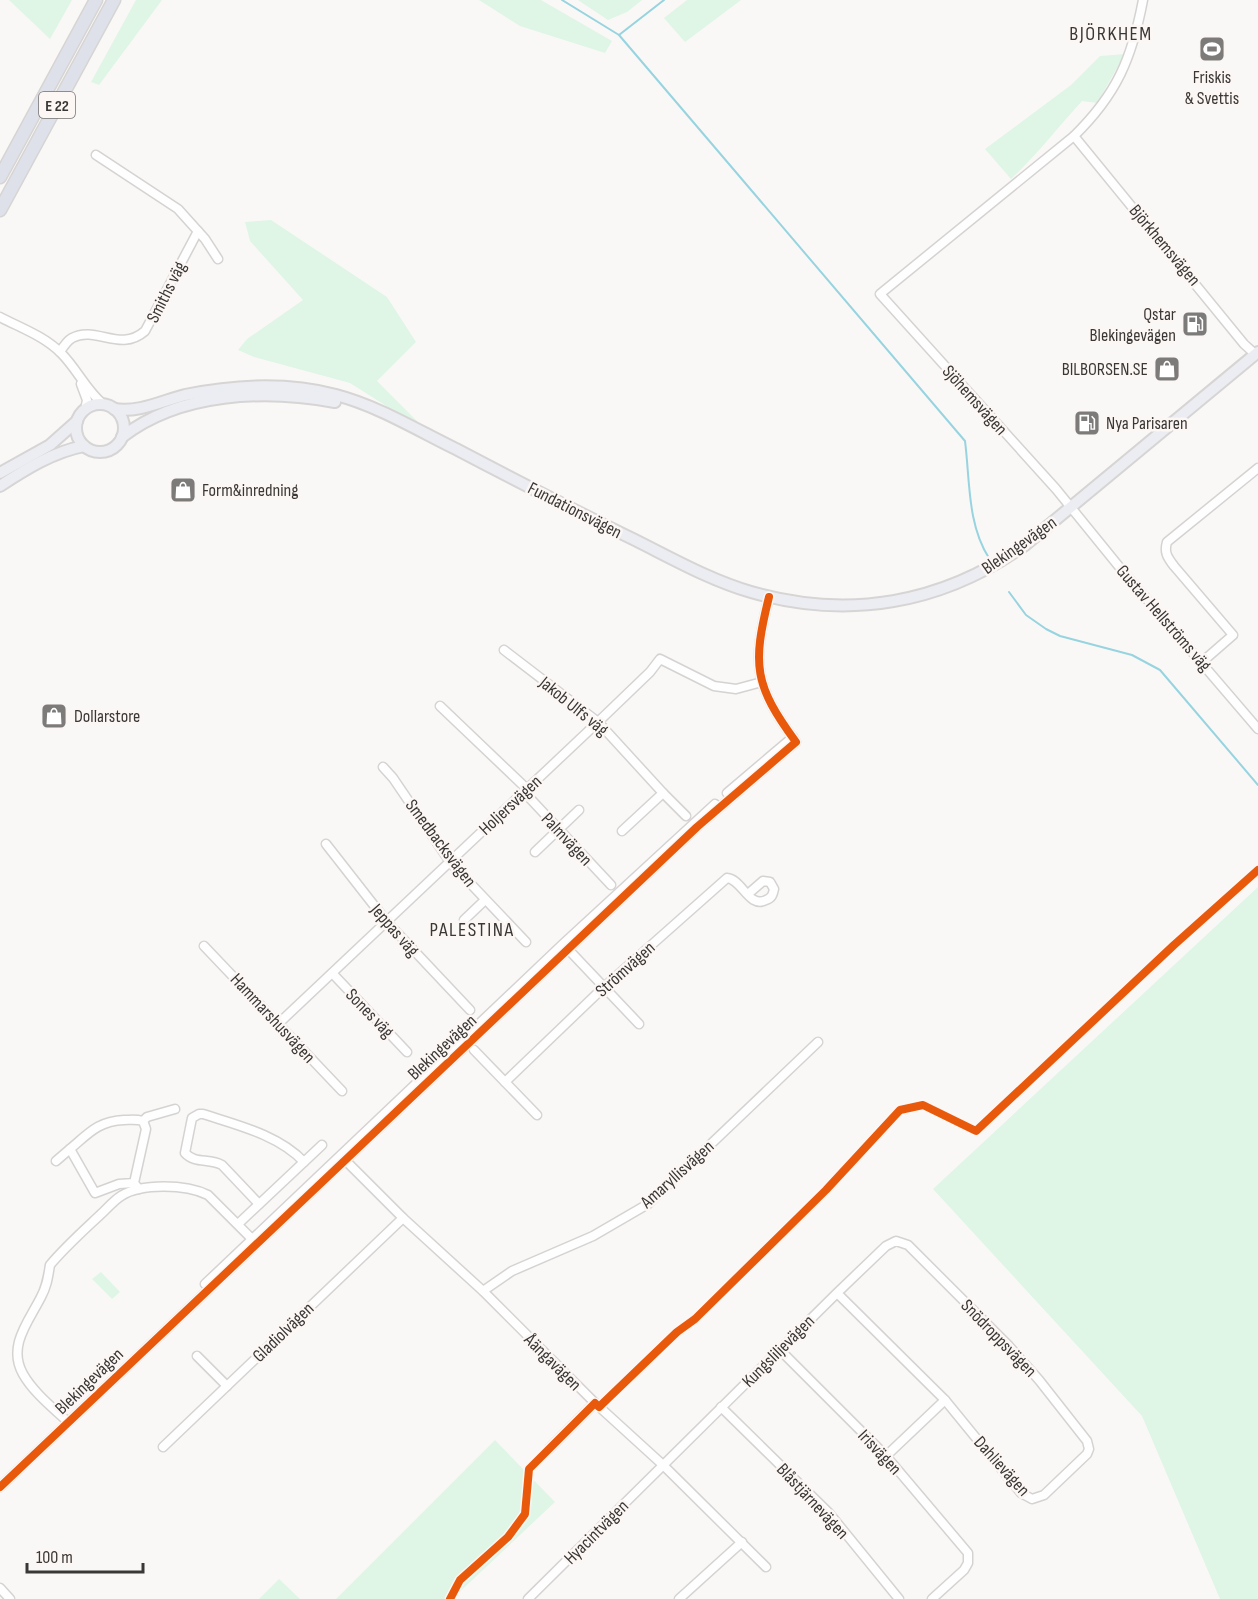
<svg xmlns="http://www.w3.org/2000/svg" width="1258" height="1599" font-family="'Sofia Sans Condensed',sans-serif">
	<rect width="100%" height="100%" fill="#faf8f6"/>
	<!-- green -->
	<g fill="#dff5e6">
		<polygon points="9,0 72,0 50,39"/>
		<polygon points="136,0 162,0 99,85 91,82"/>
		<polygon points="479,0 541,0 612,41 605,53 520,26"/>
		<polygon points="578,0 642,0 627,12 608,20"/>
		<polygon points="687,0 741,0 685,42 664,18"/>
		<path d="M1125,54L1097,103L1082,101C1058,127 1037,155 1011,179L985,149L1071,85L1100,56Z"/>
		<polygon points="271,220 387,297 416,342 377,381 418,422 410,421 350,383 254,357 238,350 247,339 303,300 250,241 245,222"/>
		<polygon points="1258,887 1258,1599 1220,1599 1142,1416 933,1189"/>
		<polygon points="101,1272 120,1292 112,1299 92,1279"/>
		<polygon points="495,1440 555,1502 452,1599 336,1599"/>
		<polygon points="279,1579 300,1599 259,1599"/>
	</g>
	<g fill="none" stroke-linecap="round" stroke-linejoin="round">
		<!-- stream -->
		<g stroke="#97d4e0" stroke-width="2">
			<path d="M562,0L619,35L965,441C970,479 967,524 989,558"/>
			<polyline points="619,35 664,0"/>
			<polyline points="1009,592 1026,615 1046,629 1060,636 1132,655 1160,670 1258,785"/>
		</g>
		<defs>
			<g id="minor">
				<path d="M1143,0C1132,58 1117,94 1074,136L880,294L1056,489L1121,569L1258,729"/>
				<polyline points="1074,136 1244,344 1255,354"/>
				<polyline points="96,155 178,209 205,239 218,259"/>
				<path d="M0,317C21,328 44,336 61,353C77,369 86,390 103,404"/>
				<path d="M60,352C63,347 67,341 72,338C96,325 120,353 145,331L198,231"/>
				<polyline points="81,384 87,400 85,410"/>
				<polyline points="504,650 598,722 663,793 622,831"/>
				<path d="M1202,662L1233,635L1174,566C1167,557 1164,552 1167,542L1258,468"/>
				<polyline points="440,706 527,789"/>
				<polyline points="383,767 393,778 450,862 526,942"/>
				<polyline points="524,792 611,885"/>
				<polyline points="663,793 686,816"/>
				<polyline points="727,793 793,737"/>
				<polyline points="326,844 387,922 470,1010"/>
				<polyline points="535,852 579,810"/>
				<polyline points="464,920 485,900"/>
				<polyline points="204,946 342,1091"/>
				<polyline points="566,947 639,1024"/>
				<polyline points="333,974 407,1052"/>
				<polyline points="278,1024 598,722 650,672 660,659 714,686 736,689 762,682"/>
				<polyline points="474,1050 537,1115"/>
				<path d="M505,1082L604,987L727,878C742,879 749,909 766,900C772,898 773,894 774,889L770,882L763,881L748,894"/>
				<polyline points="143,1121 147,1117 175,1109"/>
				<polyline points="343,1158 403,1218 483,1291 595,1403 663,1465 766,1567"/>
				<polyline points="56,1161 70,1149"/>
				<path d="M134,1183L119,1184L95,1193L70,1149C88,1134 98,1121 124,1120C130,1120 136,1119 143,1121L146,1129L134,1183L139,1189"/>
				<path d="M259,1204L222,1165C209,1158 195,1164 185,1153L192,1118L199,1114H203C237,1125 279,1135 304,1162"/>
				<polyline points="238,1224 322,1145"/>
				<polyline points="205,1284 563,944 715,804"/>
				<polyline points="483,1291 512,1271 593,1236 648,1204 818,1042"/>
				<polyline points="780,1350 886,1456 968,1553 968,1563 964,1570 932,1599"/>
				<polyline points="197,1356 227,1386"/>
				<polyline points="721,1407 829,1513 899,1599"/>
				<path d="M68,1422C53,1408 33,1392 23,1374C7,1346 29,1321 41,1297C47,1286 48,1277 50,1265C65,1247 83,1231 100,1215C107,1209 113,1201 121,1196C141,1183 186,1184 208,1195L256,1243"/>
				<polyline points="163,1447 403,1218"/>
				<polyline points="549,1449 595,1403"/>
				<polyline points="886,1456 945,1400"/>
				<path d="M0,1487L697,827L796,742C754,685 752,665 769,597"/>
				<polyline points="0,1588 10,1599"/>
				<polyline points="528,1599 837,1293 886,1246 896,1241 908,1245 1008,1345 1039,1380 1087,1441 1089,1449 1087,1454 1044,1495 1032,1499 1021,1493 945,1400 837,1293"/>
				<polyline points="679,1599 742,1542"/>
			</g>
			<g id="major">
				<circle cx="100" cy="428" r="24"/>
				<path d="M114,409C139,413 162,401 185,395C234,385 287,382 336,395C378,406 417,430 456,449C515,480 575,511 635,540C673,559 710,580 751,592C848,620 942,604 1025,545L1258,352"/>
				<path d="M122,437C180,392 265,389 335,402"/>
				<polyline points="0,473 50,445 77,421"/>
				<path d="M0,486C26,469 53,452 84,446"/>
			</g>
			<g id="highway">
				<polyline points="0,177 96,0"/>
				<polyline points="0,210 114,0"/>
			</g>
		</defs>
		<!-- minor casing -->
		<use href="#minor" stroke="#d5d3d2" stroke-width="11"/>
		<!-- major casing -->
		<use href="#major" stroke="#d6d5d4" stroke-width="14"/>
		<!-- highway casing -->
		<use href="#highway" stroke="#d6d5d4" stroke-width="15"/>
		<!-- minor -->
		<use href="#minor" stroke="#fefefe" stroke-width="8"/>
		<!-- major -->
		<use href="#major" stroke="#ecedf3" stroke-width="10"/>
		<!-- highway -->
		<use href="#highway" stroke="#dfe1ea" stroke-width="12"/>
		<defs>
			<g id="cycleway">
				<path d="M0,1487L697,827L796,742C754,685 752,665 769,597"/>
				<polyline points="450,1599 460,1580 508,1537 525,1514 529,1469 595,1403 599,1407 677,1332 695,1319 826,1190 900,1110 923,1105 976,1131 1174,945 1258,870"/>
			</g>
		</defs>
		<!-- cycleway casing -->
		<use href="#cycleway" stroke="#fcf7f4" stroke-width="11"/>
		<!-- cycleway -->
		<use href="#cycleway" stroke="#e8590c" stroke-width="8"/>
	</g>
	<!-- icons -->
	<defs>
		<symbol id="stadium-square" viewBox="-11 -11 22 22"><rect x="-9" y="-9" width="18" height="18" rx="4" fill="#7d7b7a" stroke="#fcf7f4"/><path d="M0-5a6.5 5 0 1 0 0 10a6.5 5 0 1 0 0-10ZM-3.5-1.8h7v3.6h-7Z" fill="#fff"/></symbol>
		<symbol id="fuel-square" viewBox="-11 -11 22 22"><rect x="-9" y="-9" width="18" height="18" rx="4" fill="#7d7b7a" stroke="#fcf7f4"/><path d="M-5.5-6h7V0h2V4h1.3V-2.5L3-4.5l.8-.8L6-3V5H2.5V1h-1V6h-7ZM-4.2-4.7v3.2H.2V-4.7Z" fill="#fff"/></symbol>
		<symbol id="shop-square" viewBox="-11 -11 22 22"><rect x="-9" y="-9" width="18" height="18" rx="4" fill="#7d7b7a" stroke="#fcf7f4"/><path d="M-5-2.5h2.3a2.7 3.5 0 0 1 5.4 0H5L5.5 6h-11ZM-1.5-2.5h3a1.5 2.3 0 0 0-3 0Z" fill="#fff"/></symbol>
	</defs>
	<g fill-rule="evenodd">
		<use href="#stadium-square" x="1197" y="34" width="30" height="30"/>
		<use href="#fuel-square" x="1180" y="309" width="30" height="30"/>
		<use href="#shop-square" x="1152" y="354" width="30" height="30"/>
		<use href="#fuel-square" x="1072" y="408" width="30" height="30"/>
		<use href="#shop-square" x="168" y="475" width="30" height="30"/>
		<use href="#shop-square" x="39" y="701" width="30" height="30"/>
	</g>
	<g text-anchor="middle" stroke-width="5" stroke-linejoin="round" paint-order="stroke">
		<!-- shield labels -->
		<rect fill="#fcf7f4" stroke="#747170" stroke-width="1.5" x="39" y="92" width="36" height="26" rx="4.5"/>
		<g font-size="16" font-weight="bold" fill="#3a3837">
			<text x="57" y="111">E 22</text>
		</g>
		<!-- poi labels -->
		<g font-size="18" fill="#3a3837" stroke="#fcf7f4" text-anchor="start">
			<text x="1212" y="83" text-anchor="middle">Friskis<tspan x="1212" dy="21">&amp; Svettis</tspan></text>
			<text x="1176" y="320" text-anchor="end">Qstar<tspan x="1176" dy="21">Blekingevägen</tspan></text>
			<text x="1148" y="375" text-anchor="end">BILBORSEN.SE</text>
			<text x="1106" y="429">Nya Parisaren</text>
			<text x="202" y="496">Form&amp;inredning</text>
			<text x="74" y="722">Dollarstore</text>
		</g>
		<!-- street labels -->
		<g font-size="18" fill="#3a3837" stroke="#fcf7f4">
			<text transform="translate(1165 245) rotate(50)" y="6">Björkhemsvägen</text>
			<text transform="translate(166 292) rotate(-63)" y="6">Smiths väg</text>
			<text transform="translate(975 400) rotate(48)" y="6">Sjöhemsvägen</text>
			<text transform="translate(575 510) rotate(27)" y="6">Fundationsvägen</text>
			<text transform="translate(1019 545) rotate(-35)" y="6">Blekingevägen</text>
			<text transform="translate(1164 618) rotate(49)" y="6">Gustav Hellströms väg</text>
			<text transform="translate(574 706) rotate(39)" y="6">Jakob Ulfs väg</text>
			<text transform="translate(510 805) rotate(-43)" y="6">Holjersvägen</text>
			<text transform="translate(567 839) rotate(47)" y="6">Palmvägen</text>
			<text transform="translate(441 843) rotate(53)" y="6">Smedbacksvägen</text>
			<text transform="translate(395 930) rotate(49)" y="6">Jeppas väg</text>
			<text transform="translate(625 969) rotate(-42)" y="6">Strömvägen</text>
			<text transform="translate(370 1013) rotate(46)" y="6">Sones väg</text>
			<text transform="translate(273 1018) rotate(47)" y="6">Hammarshusvägen</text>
			<text transform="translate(442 1047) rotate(-43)" y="6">Blekingevägen</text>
			<text transform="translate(677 1174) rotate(-42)" y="6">Amaryllisvägen</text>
			<text transform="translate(283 1332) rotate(-44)" y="6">Gladiolvägen</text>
			<text transform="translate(999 1338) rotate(46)" y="6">Snödroppsvägen</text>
			<text transform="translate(778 1351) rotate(-45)" y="6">Kungsliljevägen</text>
			<text transform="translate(553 1362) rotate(45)" y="6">Åängavägen</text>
			<text transform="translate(89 1381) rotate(-44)" y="6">Blekingevägen</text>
			<text transform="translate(880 1452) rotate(47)" y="6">Irisvägen</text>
			<text transform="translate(1002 1466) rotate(48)" y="6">Dahlievägen</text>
			<text transform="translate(813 1501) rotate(47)" y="6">Blåstjärnevägen</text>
			<text transform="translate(596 1532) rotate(-45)" y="6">Hyacintvägen</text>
		</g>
		<!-- neighbourhood labels -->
		<g font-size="20" letter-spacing="1.5" fill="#3a3837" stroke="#fcf7f4">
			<text x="1111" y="40">BJÖRKHEM</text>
			<text x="472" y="936">PALESTINA</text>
		</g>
	</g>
	<!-- scale -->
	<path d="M27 1563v9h116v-9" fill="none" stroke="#3a3837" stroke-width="3"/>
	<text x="36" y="1563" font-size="18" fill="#3a3837" stroke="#fcf7f4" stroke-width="4.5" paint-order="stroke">100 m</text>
</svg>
